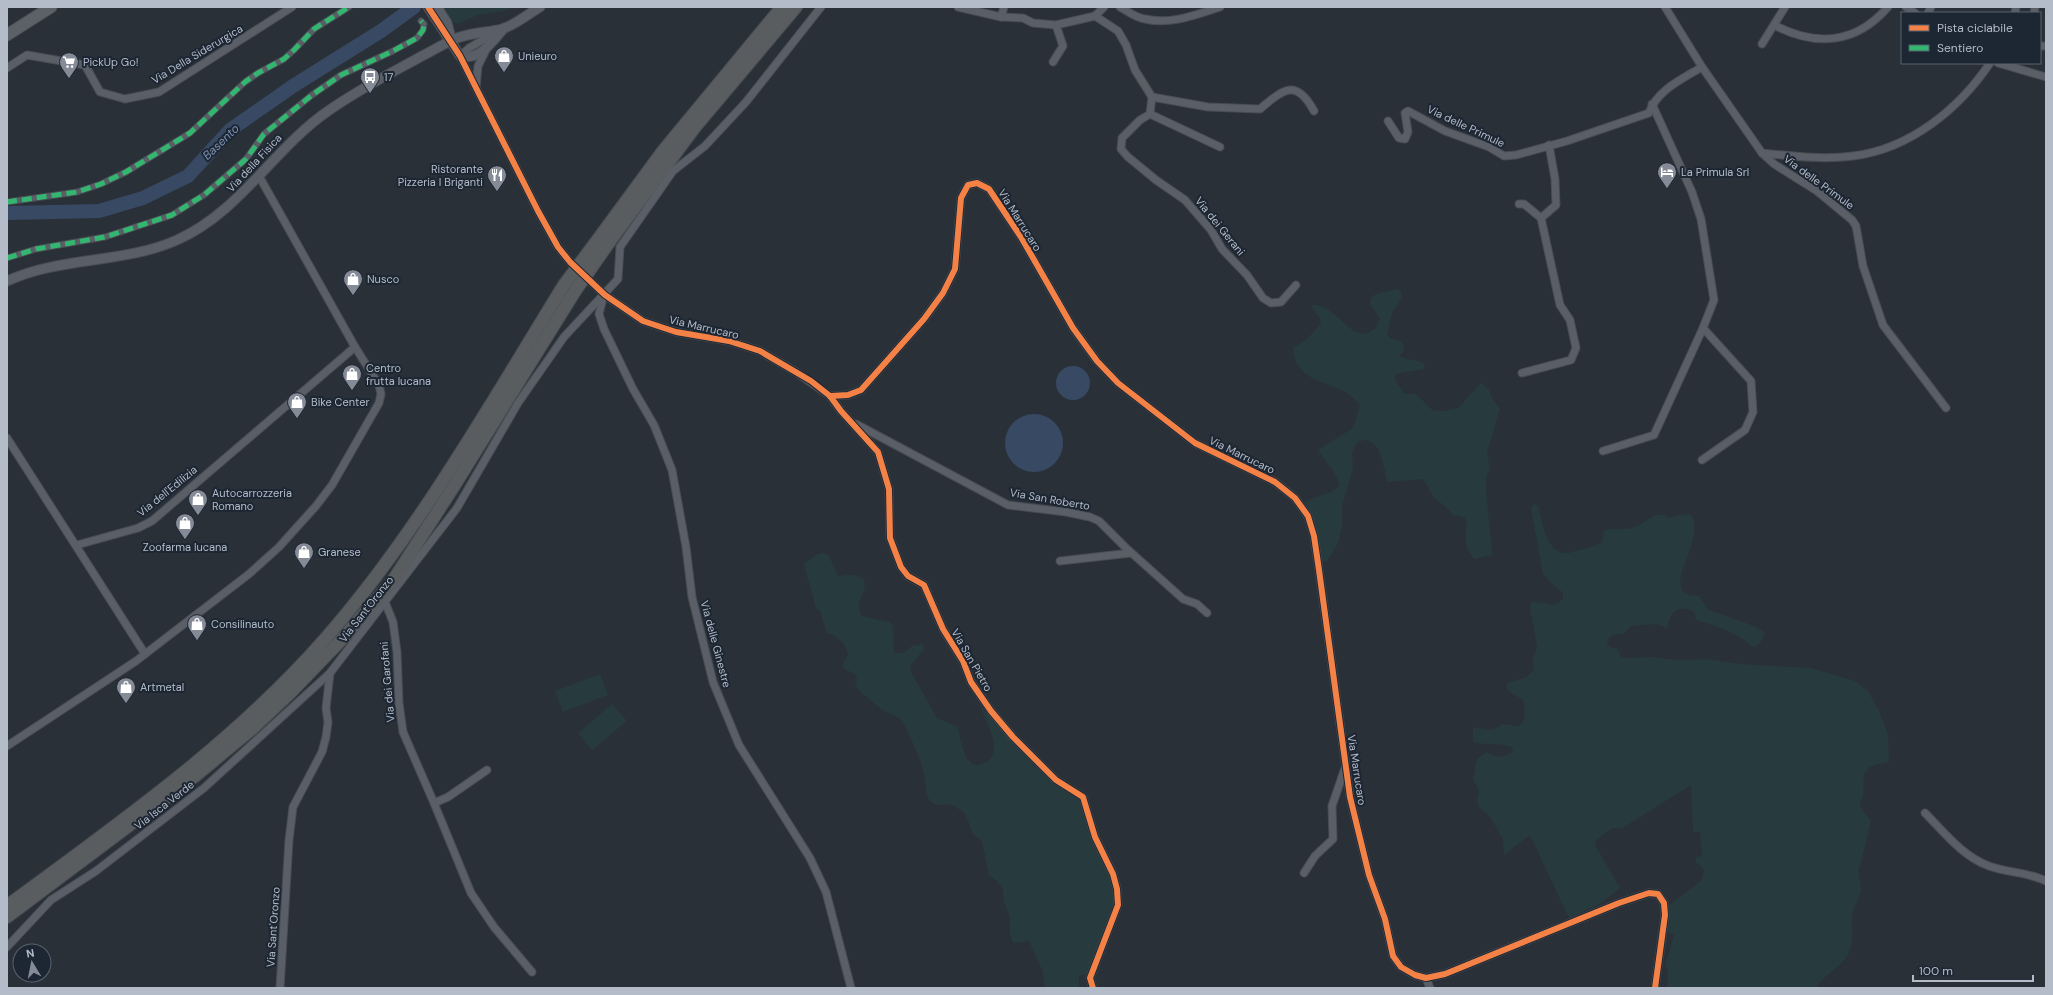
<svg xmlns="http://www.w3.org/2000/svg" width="2053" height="995" font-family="'DM Sans',sans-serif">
	<rect width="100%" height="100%" fill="#2a3038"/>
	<!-- green -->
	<g fill="#273a3e">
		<polygon points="444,7 513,7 508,10 478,15 458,24 453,22"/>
		<path d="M1397,289L1401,292L1402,298L1392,313L1387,335L1391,339L1401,341L1404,346L1403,352L1399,356C1408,361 1417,359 1425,364L1424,369L1395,374V380L1405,394H1416L1432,410L1442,411L1458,408L1481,383L1489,390L1493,400L1500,408C1497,417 1491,444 1487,449L1490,470L1487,475L1486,487L1492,555L1475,559C1463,549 1465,536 1467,522L1464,517L1453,515L1445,506L1435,499L1423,479L1387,482C1385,471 1381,442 1367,440C1364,440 1360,441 1357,442L1352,452L1353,469L1342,506V527L1338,543L1327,561H1322C1319,540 1314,520 1305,501L1331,492L1340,486L1334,472L1318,450L1350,430L1354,426L1360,405C1340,377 1296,389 1293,348L1306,340L1321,324L1320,319L1311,305C1327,303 1339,320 1351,329C1355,332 1360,333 1366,334L1375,329L1380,319L1370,304L1371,298L1376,294Z"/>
		<path d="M1535,504L1539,507C1541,520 1547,554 1566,553C1570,553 1575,551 1579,550C1588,548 1595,547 1602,542L1604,531C1613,526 1622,531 1632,528C1645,525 1656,507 1668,518L1685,514L1691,515C1706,535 1669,580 1684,592C1688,596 1694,595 1699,596L1709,610L1754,626L1764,632C1764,639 1761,642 1756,647L1751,646C1744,636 1709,622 1697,621L1693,611C1676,605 1671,611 1667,628L1657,624L1631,626L1623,634L1612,635L1608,639L1607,644L1612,648L1618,649L1621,658L1652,657L1675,660L1707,659L1741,664L1811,668L1855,681L1868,691L1879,711L1888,734L1889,762C1850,768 1871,779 1860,805L1863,811L1871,820L1861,863C1856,872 1861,880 1861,890C1860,899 1853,907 1852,916C1851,928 1854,941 1849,953C1844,965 1820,978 1816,988H1667L1668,971L1665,965L1674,935L1665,931L1668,906L1702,880L1704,871L1701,866L1696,863V857L1702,856L1700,832H1693L1691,785L1621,829L1612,828L1595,841L1596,847L1620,888L1600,904L1569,918L1530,835L1504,855L1503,839L1491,818L1479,807L1477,801L1479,790L1473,780L1477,759L1486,752C1497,758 1501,758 1513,752L1512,747C1499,742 1486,746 1473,742V727C1484,729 1493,733 1502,724L1519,726C1527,719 1525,710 1523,700L1508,691L1506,686L1510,682L1527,677L1534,669L1533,658L1537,647L1530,606L1532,601L1554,605L1563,599V593L1550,582L1543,574L1531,508Z"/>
		<path d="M824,553L829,556L838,576C847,575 857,573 864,580C869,595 852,600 862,616L889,622L893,626L894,653H904L912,646L923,644L924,649L910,666L911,672L937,718L958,727C961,741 965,775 986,762C991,759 994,755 994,750C995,736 985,719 980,706L1037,769L1049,780L1081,802L1090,834L1109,876L1113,893L1114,907L1088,974L1079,976V987L1083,988H1045L1043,972L1029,941L1013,943L1010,934V917L1004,902L1003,890L998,882L989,875L982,841L973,834L965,813L951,804C921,810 928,790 923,769C920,759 914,745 909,735C907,730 904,723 900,719C894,714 886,713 881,709C874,703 858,691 855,684L857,678L855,674L844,669L843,664L848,654C844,642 840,637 827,633L820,611L816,608L804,564L818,554Z"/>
		<polygon points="600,674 608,695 563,712 555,691"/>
		<polygon points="612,704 627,721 592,750 578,733"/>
	</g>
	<!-- water -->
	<g fill="#384963">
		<circle cx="1073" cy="383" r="17"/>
		<circle cx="1034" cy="443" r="29"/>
	</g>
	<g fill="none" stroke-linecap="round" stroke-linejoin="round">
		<!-- river -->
		<polyline stroke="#384963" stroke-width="14" points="7,213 99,211 143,198 188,176 230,130 293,86 381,31 414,7"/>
		<defs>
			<g id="pedestrian">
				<polyline points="7,202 77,192 101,184 126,172 190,133 245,82 258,73 284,59 294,50 314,29 349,7"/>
				<polyline points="7,258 36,249 105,237 172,215 204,195 246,159 264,134 312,95 341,75 393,51 417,38 423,30 424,24 421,21"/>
			</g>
			<g id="minor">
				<polyline points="958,7 1001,17 1023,18 1033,23 1056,25 1095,16 1118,31 1126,45 1135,70 1152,97 1150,114 1140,120 1122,138 1121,149 1128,157 1156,180 1185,200 1211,230 1222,249 1247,275 1263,298 1271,303 1281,302 1296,285"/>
				<path d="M1120,7C1127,11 1136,18 1145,19C1171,25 1195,15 1220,7"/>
				<polyline points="1665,7 1702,67 1762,153 1774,164 1817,191 1852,220 1856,226 1863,266 1883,325 1946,408"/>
				<polyline points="1906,7 1915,13"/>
				<polyline points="1928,13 1931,7"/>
				<polyline points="2015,13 2016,7"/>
				<polyline points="2034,13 2035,7"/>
				<polyline points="1095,16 1104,7"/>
				<polyline points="1001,17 1004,7"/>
				<path d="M1774,25C1816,47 1856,44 1888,7"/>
				<polyline points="499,31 469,48 460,56 538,211 558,247 570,262 605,295 643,321 676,332 729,341 760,351 796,372 830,396 841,411 878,452 889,489 890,538 901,567 908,576 924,585 943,629 963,661 971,682 991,711 1013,737 1056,780 1083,797 1095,837 1113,874 1117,889 1118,905 1090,978 1093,988"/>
				<polyline points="1762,44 1785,7"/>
				<polyline points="2040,46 2046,46"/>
				<polyline points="1053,62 1063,46 1056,25"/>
				<polyline points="1998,63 2046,77"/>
				<polyline points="7,68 27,55 85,65 100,92 125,99 159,92 292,7"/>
				<polyline points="476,87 478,66 486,50"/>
				<path d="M1152,97L1208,107L1260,109C1284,89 1296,78 1314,111"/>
				<polyline points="1652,104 1692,192 1701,219 1714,300 1703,328 1751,381 1753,412 1745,430 1702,460"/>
				<polyline points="1150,114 1220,147"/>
				<path d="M1388,121L1399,138L1405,139L1408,132L1405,113L1408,111L1445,131L1489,147L1504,156L1516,155L1567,141L1649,113C1657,90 1682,79 1702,67"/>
				<path d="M1762,153C1792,156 1823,160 1853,156C1910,149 1959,109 1990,63"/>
				<polyline points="1519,204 1524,204 1541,218 1556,205 1555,179 1549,145"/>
				<polyline points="603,298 599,314 604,329 633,389 654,425 672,470 686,547 692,597 713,682 739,745 810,858 826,892 851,988"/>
				<polyline points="1522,373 1571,360 1576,348 1570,320 1560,305 1541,218"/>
				<polyline points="830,396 848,395 861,390 924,319 943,293 955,269 961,198 968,185 977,183 989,189 1021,237 1073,328 1097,361 1118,383 1195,443 1275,482 1295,498 1308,516 1314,536 1319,570 1350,797 1369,875 1385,919 1393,956 1401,967 1415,975 1426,978 1445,974 1619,903 1649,893 1658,894 1664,903 1665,915 1655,988"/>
				<polyline points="856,424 1008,505 1066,512 1090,517 1099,521 1125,547 1183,599 1197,604 1207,613"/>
				<polyline points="7,438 145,654"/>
				<polyline points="1603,451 1654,435 1703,328"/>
				<polyline points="77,545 138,528 152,521 355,347"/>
				<polyline points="1060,561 1131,553"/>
				<polyline points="385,602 393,622 397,652 399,703 403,732 434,803 448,797 487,770"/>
				<polyline points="7,746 136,661 249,574 279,547 316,506 332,485 379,403 381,394 379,385 355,347 259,176"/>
				<polyline points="434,803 471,893 494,927 532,972"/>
				<path d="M1925,813C1944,832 1963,857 1989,866C2008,873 2028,872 2046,881"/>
				<polyline points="1304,873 1315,856 1333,839 1332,806 1345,768"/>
				<polyline points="7,947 51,900 96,871 204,788 330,673"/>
				<polyline points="1426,978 1430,988"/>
				<polyline points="280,988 289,840 293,807 322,752 326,737 328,722 326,708 330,673 457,508 518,403 564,337 618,279 620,247 673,171 705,146 746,102 821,7"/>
			</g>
			<g id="tertiary">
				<path d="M428,7L460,56C480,61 493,41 504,28"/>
				<polyline points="437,7 447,23 451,38"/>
				<path d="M7,281C61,256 123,264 177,240C240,212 273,149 328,111C359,89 391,73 424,55C436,49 448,41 460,37C473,33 489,32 502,29C515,25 528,14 540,7"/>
			</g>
			<polyline id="primary" points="7,35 51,7"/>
			<g id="motorway">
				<polyline points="602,234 663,151 782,7"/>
				<polyline points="610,241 695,127 796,7"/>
				<path d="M7,906C118,824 233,744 325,639C418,533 490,405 564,285"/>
				<polyline points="7,917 195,776 253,728 290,693 344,637 394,579 454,486 575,291"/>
			</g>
		</defs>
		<!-- pedestrian casing -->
		<use href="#pedestrian" stroke="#484c53" stroke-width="7"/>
		<!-- minor casing -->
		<use href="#minor" stroke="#484c53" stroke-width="9"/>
		<!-- tertiary casing -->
		<use href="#tertiary" stroke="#484c53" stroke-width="11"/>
		<!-- primary casing -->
		<use href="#primary" stroke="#484c55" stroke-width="13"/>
		<!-- motorway casing -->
		<use href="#motorway" stroke="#474c53" stroke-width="14"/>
		<!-- pedestrian -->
		<use href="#pedestrian" stroke="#5a5e66" stroke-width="5"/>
		<!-- minor -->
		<use href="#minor" stroke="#5a5e66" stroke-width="7"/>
		<!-- tertiary -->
		<use href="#tertiary" stroke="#5a5e66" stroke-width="9"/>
		<!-- primary -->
		<use href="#primary" stroke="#5c6168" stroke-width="11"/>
		<!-- motorway -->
		<use href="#motorway" stroke="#5a5d60" stroke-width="12"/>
		<defs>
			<g id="motorway-bridge">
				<polyline points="564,285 602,234"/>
				<polyline points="575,291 610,241"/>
			</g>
		</defs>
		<!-- motorway-bridge casing -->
		<use href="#motorway-bridge" stroke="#474c53" stroke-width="14" stroke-linecap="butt"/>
		<!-- motorway-bridge -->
		<use href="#motorway-bridge" stroke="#5a5d60" stroke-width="12"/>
		<!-- quiet -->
		<g stroke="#33b770" stroke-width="5" stroke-dasharray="10 5" stroke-linecap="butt">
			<polyline points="7,202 77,192 101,184 126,172 190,133 245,82 258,73 284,59 294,50 314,29 349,7"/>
			<polyline points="7,258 36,249 105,237 172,215 204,195 246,159 264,134 312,95 341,75 393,51 417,38 423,30 424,24 421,21"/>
		</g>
		<defs>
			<g id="cycleway">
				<polyline points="428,7 460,56 538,211 558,247 570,262 605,295 643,321 676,332 729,341 760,351 811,381 830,396 841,411 878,452 889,489 890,538 901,567 908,576 924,585 943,629 963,661 971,682 991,711 1013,737 1056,780 1083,797 1095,837 1113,874 1117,889 1118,905 1090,978 1093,988"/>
				<polyline points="830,396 848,395 861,390 924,319 943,293 955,269 961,198 968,185 977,183 989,189 1021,237 1073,328 1097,361 1118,383 1195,443 1275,482 1295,498 1308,516 1314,536 1319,570 1350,797 1369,875 1385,919 1393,956 1401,967 1415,975 1426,978 1445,974 1619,903 1649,893 1658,894 1664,903 1665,915 1655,988"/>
			</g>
		</defs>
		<!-- cycleway casing -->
		<use href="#cycleway" stroke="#1d2633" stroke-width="8"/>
		<!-- cycleway -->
		<use href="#cycleway" stroke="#f48246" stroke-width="6"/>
	</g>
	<!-- icons -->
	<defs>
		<symbol id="shop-pin" viewBox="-11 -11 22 30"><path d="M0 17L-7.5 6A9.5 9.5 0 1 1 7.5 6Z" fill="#848b96" stroke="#1d2633"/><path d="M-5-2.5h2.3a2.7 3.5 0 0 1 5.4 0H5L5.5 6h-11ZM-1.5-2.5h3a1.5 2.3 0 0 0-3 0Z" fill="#fff"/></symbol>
		<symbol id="supermarket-pin" viewBox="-11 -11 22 30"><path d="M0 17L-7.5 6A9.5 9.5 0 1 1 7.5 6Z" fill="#848b96" stroke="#1d2633"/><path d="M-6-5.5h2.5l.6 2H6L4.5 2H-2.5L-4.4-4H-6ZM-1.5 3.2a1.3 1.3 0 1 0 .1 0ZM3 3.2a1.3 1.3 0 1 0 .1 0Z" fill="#fff"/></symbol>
		<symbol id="bus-pin" viewBox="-11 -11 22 30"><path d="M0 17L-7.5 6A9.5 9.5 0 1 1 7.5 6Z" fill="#848b96" stroke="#1d2633"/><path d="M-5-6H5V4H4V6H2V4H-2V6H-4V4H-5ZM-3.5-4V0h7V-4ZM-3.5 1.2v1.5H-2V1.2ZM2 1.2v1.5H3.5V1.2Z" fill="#fff"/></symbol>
		<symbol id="hotel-pin" viewBox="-11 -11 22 30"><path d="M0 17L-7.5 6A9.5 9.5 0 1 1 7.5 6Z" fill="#848b96" stroke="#1d2633"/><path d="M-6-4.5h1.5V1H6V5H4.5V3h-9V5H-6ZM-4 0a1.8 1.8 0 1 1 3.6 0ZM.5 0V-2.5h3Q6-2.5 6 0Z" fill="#fff"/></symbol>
		<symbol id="restaurant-pin" viewBox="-11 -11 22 30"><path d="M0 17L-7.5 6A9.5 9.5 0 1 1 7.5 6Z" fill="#848b96" stroke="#1d2633"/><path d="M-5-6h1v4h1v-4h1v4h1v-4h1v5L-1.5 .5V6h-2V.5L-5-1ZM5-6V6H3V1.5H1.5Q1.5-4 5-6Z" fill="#fff"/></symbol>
	</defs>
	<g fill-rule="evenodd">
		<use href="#shop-pin" x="493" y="45" width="22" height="30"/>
		<use href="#supermarket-pin" x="58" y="51" width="22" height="30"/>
		<use href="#bus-pin" x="359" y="66" width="22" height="30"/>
		<use href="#hotel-pin" x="1656" y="161" width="22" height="30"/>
		<use href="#restaurant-pin" x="486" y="164" width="22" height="30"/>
		<use href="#shop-pin" x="342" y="268" width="22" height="30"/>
		<use href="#shop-pin" x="341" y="363" width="22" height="30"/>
		<use href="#shop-pin" x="286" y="391" width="22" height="30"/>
		<use href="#shop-pin" x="187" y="488" width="22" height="30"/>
		<use href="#shop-pin" x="174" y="512" width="22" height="30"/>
		<use href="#shop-pin" x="293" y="541" width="22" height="30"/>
		<use href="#shop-pin" x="186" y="613" width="22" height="30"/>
		<use href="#shop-pin" x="115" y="676" width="22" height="30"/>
	</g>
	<g text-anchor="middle" stroke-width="4" stroke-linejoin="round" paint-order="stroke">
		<!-- street labels -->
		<g font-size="11" fill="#b4bcc9" stroke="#1d2633">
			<text transform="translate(197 54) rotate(-31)" y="4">Via Della Siderurgica</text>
			<text transform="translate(1466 126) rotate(25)" y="4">Via delle Primule</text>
			<text transform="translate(254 163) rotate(-47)" y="4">Via della Fisica</text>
			<text transform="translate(1819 182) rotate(36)" y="4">Via delle Primule</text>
			<text transform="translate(1020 220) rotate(58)" y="4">Via Marrucaro</text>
			<text transform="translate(1220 226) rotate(51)" y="4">Via dei Gerani</text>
			<text transform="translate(704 327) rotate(13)" y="4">Via Marrucaro</text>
			<text transform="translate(1242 455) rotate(26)" y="4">Via Marrucaro</text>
			<text transform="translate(167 491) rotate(-39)" y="4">Via dell'Edilizia</text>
			<text transform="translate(1050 499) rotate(10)" y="4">Via San Roberto</text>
			<text transform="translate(366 609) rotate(-52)" y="4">Via Sant'Oronzo</text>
			<text transform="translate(716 644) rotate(75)" y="4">Via delle Ginestre</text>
			<text transform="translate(972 660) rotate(60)" y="4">Via San Pietro</text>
			<text transform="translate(387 682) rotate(-95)" y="4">Via dei Garofani</text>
			<text transform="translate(1357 770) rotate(81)" y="4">Via Marrucaro</text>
			<text transform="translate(164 805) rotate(-38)" y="4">Via Isca Verde</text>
			<text transform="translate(273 927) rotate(-86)" y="4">Via Sant'Oronzo</text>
		</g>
		<!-- poi labels -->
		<g font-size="11" fill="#b4bcc9" stroke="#1d2633" text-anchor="start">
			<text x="518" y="60">Unieuro</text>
			<text x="83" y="66">PickUp Go!</text>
			<text x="384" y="81">17</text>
			<text x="483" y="173" text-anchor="end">Ristorante<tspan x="483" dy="13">Pizzeria I Briganti</tspan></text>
			<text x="1681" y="176">La Primula Srl</text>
			<text x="367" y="283">Nusco</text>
			<text x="366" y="372">Centro<tspan x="366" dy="13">frutta lucana</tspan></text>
			<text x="311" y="406">Bike Center</text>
			<text x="212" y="497">Autocarrozzeria<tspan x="212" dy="13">Romano</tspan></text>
			<text x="185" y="551" text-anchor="middle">Zoofarma lucana</text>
			<text x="318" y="556">Granese</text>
			<text x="211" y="628">Consilinauto</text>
			<text x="140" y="691">Artmetal</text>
		</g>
		<!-- water labels -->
		<g font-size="12" font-style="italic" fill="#7c92b1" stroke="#1d2633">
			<text transform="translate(221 142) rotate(-44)" y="4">Basento</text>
		</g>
	</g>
	<!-- border -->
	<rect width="2053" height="995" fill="none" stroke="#b4bcc9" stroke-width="16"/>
	<!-- legend -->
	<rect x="1901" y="12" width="140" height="52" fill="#1d2633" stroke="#59626f"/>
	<rect x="1909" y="25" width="20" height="6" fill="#f48246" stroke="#59626f"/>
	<text x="1937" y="32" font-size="12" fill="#b4bcc9">Pista ciclabile</text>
	<rect x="1909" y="45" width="20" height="6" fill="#33b770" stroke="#59626f"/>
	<text x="1937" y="52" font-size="12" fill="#b4bcc9">Sentiero</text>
	<!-- north arrow -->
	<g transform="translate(32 963) rotate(350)"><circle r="19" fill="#1d2633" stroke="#59626f"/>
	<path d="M0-3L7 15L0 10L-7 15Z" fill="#848b96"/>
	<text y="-6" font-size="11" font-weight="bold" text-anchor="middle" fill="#b4bcc9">N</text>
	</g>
	<!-- scale -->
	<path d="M1913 975v6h120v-6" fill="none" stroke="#b4bcc9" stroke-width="2"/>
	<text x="1919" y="975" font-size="12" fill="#b4bcc9" stroke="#1d2633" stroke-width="3" paint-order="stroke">100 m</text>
</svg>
